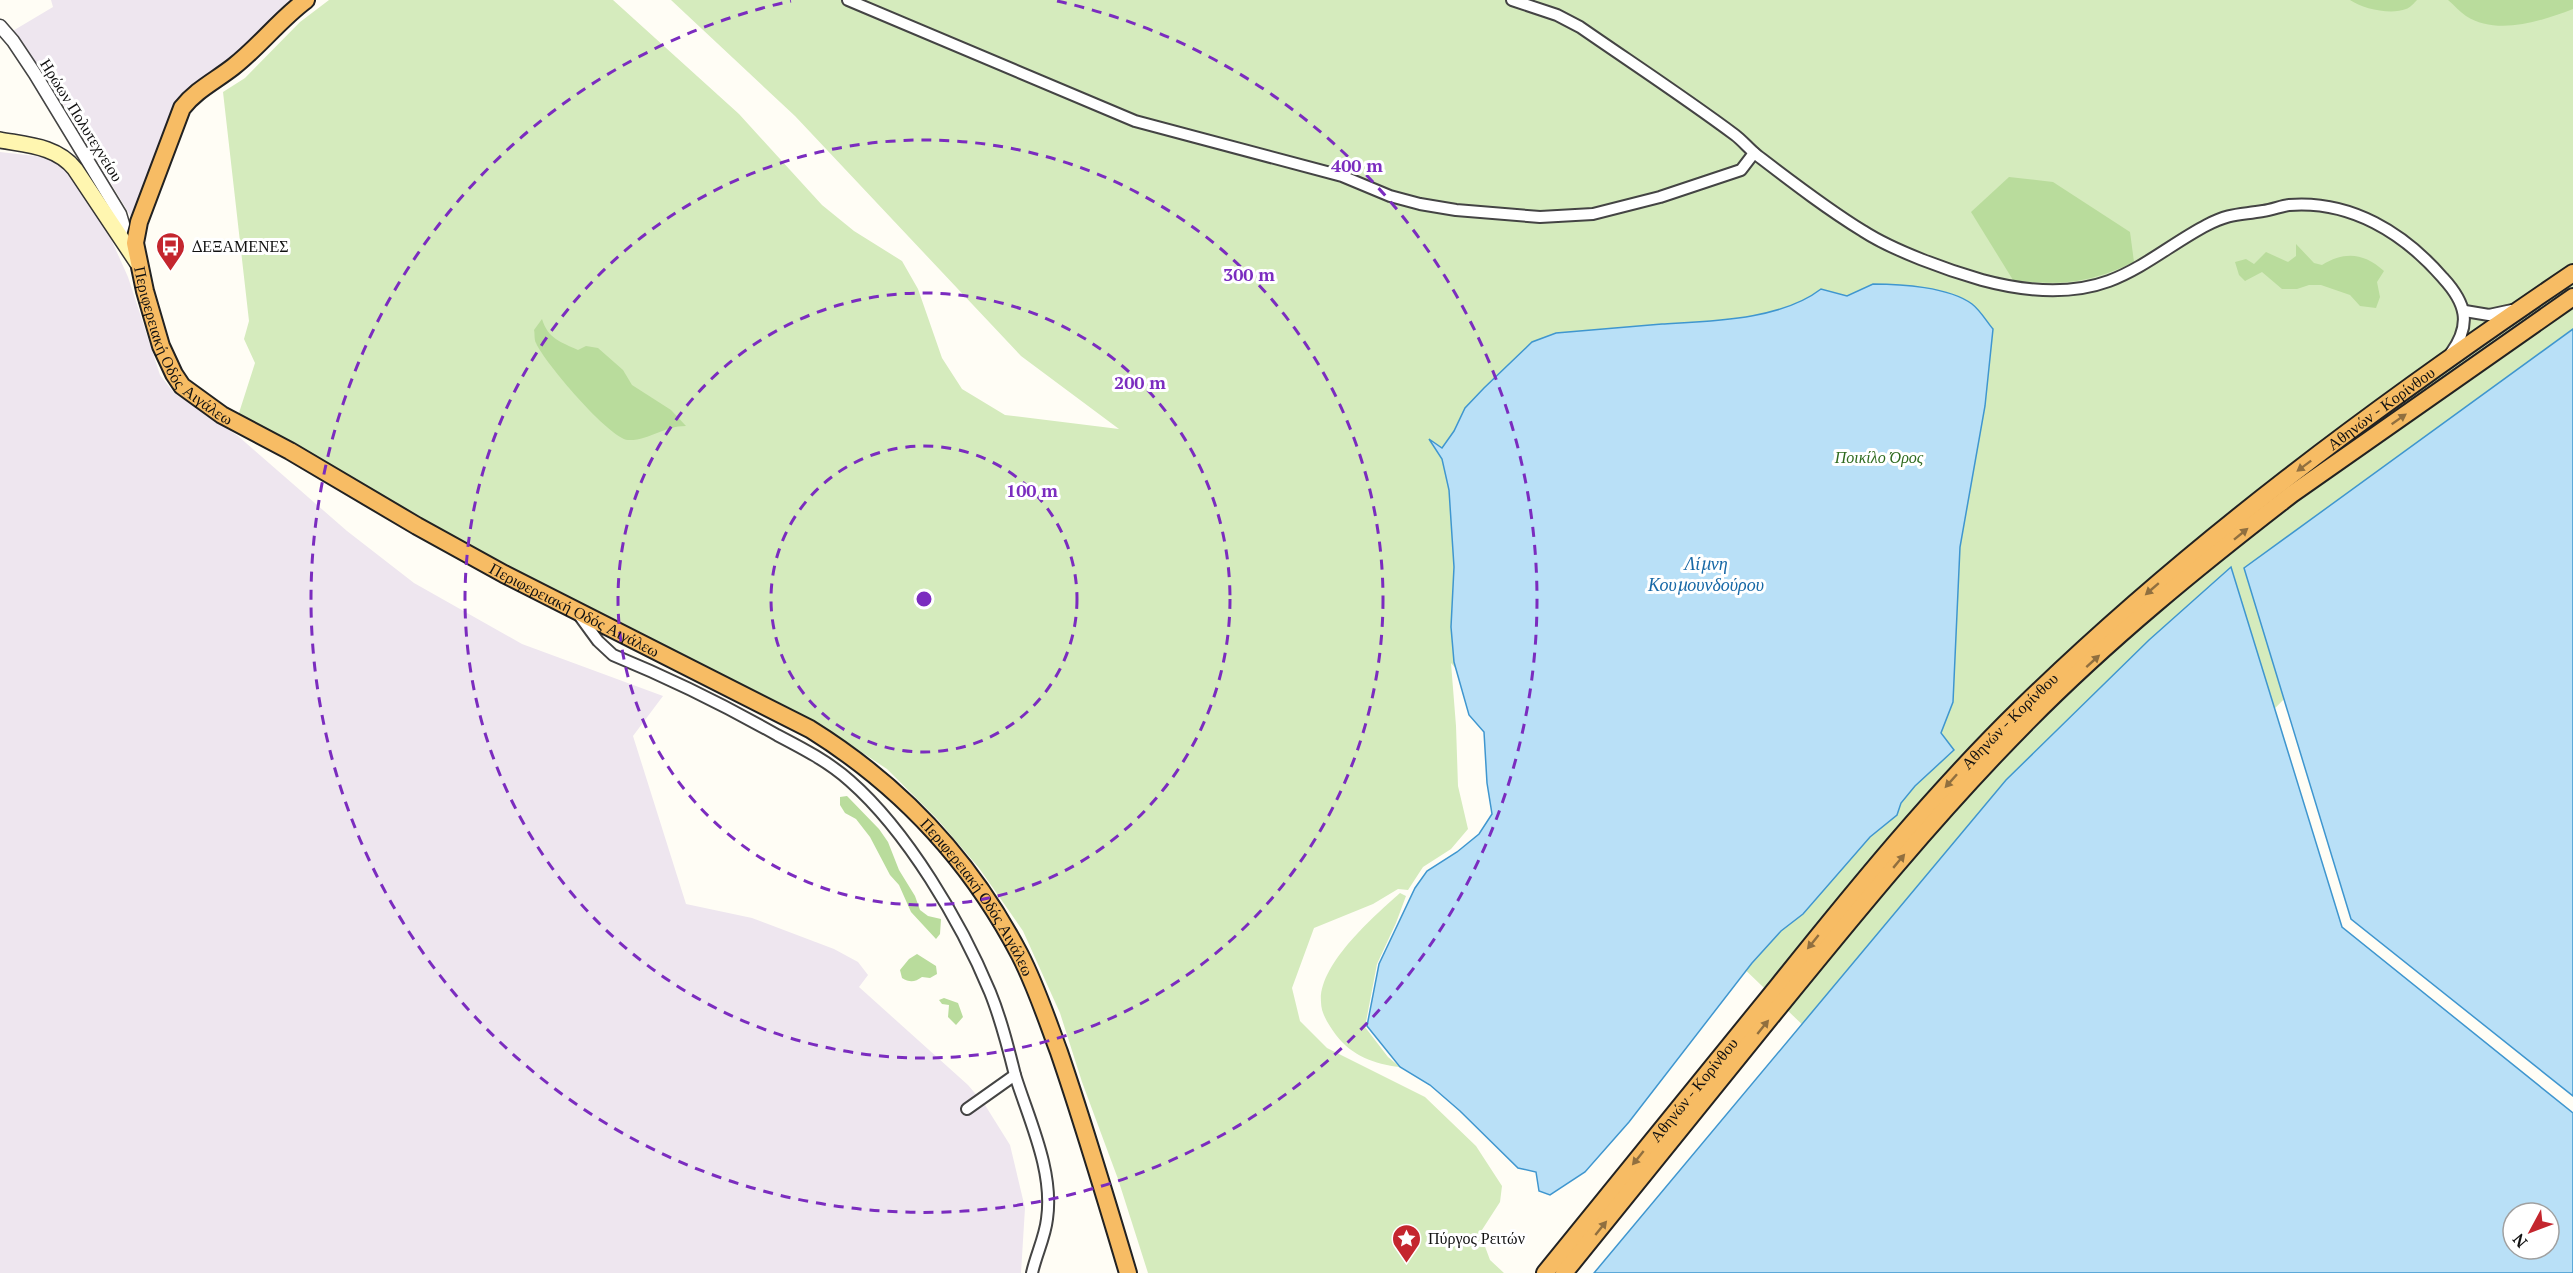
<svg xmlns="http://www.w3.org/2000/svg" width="2573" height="1273" font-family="'PT Serif',serif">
	<rect width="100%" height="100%" fill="#fffdf5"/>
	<!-- industrial -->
	<g fill="#eee6ef">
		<polygon points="51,0 298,0 191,92 133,220 50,82 11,32 53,7"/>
		<polygon points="0,152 44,157 59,164 74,178 111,239 128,277 160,375 174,393 238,436 347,531 414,583 522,644 663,696 633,736 686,904 752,918 834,949 858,962 868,975 859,987 968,1085 985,1105 1010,1145 1025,1208 1021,1273 0,1273"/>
	</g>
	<!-- green -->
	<g fill="#d5ebbd">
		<polygon points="329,0 613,0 739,114 822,205 854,231 902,261 918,289 942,358 962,389 1005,415 1119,429 1021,356 795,116 671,0 2573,0 2573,470 2292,691 1886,1105 1584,815 1451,663 1456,726 1458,786 1468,829 1451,849 1423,867 1408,890 1398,889 1373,904 1314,928 1292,988 1300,1021 1327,1048 1425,1097 1476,1146 1502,1186 1500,1202 1480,1233 1490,1260 1504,1273 1148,1273 1118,1179 1082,1082 1060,1013 1023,931 979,868 938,820 887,769 819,724 517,572 238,416 255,363 244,339 249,321 223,92 245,78 300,22"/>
		<path d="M1400,893L1406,896L1396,923L1377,964L1365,1027L1388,1057L1400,1067C1374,1064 1352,1056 1336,1035C1329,1025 1321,1014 1321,1002C1318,965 1374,916 1400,893Z"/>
	</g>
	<!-- forest -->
	<g fill="#b9dc9c">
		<path d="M2350,0H2417C2414,3 2410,8 2406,9C2391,15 2363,9 2350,0Z"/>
		<path d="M2448,0H2573V9C2542,21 2497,36 2466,16C2460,12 2454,5 2448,0Z"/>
		<path d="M2009,177L2053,182L2130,232L2134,262C2089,283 2063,286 2013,280L1971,212Z"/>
		<path d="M2296,244L2314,263L2322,265C2345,251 2364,253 2384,271L2377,282L2380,297L2376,308L2360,306L2350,295L2321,285H2309L2297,289H2282L2262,272L2245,281L2239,275L2235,262L2246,259L2254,264L2266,252L2288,262L2296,256Z"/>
		<path d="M542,319C548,339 561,342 578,350L586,346L598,348L623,370L632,385L671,410L686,426C663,426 649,441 628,440C610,439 544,362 536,343C534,340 535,334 534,330Z"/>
		<polygon points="847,796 879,829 888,842 899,870 915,896 920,910 928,916 941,919 940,934 936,939 911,912 899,885 890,875 870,837 856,819 845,813 840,805 840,797"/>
		<path d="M917,954L936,966L937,974L930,978L922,977C915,982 910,983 902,978L900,970L909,959Z"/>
		<polygon points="944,998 958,1003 963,1017 956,1025 948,1017 949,1005 942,1004 939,1000"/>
	</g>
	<!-- water -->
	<g fill="#b9e0f7" stroke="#3f96cf" stroke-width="1.5" fill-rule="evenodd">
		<path d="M1873,284C1901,284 1949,287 1972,304C1980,310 1987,322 1993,329L1985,406L1960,547L1953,702L1941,733L1954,750L1915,786L1901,803L1897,815L1870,837L1803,914L1781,931L1752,963L1629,1122L1585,1172L1550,1195L1539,1191L1536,1172L1518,1168L1460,1111L1430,1085L1400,1067L1367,1026L1379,964L1415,888L1427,871L1457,852L1479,834L1492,814L1487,783L1484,732L1469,715L1454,662L1451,627L1454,567L1449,490L1442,459L1429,439L1442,448L1454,431L1465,408L1484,388L1532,342L1556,333C1591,330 1627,327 1662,324C1711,321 1781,320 1821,289L1847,296Z"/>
		<polygon points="2573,329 2573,1096 2351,919 2244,568"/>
		<path d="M2231,567L2342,927L2573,1113V1273H1594L2006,780L2149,640ZM2513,1213H2549V1249H2513Z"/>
	</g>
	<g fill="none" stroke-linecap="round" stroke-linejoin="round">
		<defs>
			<g id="minor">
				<polyline points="848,0 1135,121 1342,176 1390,196 1420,204 1456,210 1540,217 1593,214 1660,197 1741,170 1754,153"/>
				<path d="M1512,0L1557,15L1580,27C1632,63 1684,97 1735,135C1743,141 1750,150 1758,156C1792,182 1827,209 1863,231C1894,251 1947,270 1982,280C2023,291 2068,296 2109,281C2144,268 2174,242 2207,225C2230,213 2239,215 2263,211C2272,210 2281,206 2289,205C2351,200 2404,233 2443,278C2466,303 2472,324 2451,353"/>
				<polyline points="2465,311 2489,315 2512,310"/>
				<path d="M579,615L598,641L613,655C669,678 724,705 777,735C802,748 829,762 850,781C907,831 961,922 990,992C1001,1019 1008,1047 1015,1075L967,1109"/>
				<path d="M1015,1075C1029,1120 1054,1171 1047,1219C1045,1237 1036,1255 1032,1273"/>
			</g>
			<polyline id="tertiary" points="0,26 13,41 35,74 120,214 123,224 120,235"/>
			<path id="secondary" d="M0,140C27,145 57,146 75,169L137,262"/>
			<g id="trunk">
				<path id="s1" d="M306,0C279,20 259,47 233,67C215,81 196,90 182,108L139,222L135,243L145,291L161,346L174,374L182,386L222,415L290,451L417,526L504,574L810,729C900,785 971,861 1020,955C1036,986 1047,1020 1059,1052C1084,1125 1106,1199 1128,1273"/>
				<path id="s2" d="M1545,1273C1623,1177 1700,1081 1778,986C1855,890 1933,794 2021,708C2189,544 2379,404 2573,273"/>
				<path d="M1564,1273C1633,1188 1701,1103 1770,1018C1853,916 1935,815 2027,722C2109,639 2200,565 2292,494L2573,297"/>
			</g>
		</defs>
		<!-- minor casing -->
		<use href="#minor" stroke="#444" stroke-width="14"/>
		<!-- tertiary casing -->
		<use href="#tertiary" stroke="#444" stroke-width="15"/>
		<!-- secondary casing -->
		<use href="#secondary" stroke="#333" stroke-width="18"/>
		<!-- trunk casing -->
		<use href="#trunk" stroke="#222" stroke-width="20"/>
		<!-- minor -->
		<use href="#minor" stroke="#fff" stroke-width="10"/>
		<!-- tertiary -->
		<use href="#tertiary" stroke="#fff" stroke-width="12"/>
		<!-- secondary -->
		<use href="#secondary" stroke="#fff6b0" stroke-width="15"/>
		<!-- trunk -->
		<use href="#trunk" stroke="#f7bc64" stroke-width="16"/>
	</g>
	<!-- one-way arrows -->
	<defs><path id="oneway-solid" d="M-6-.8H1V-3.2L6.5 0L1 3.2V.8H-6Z" transform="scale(1.5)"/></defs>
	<g fill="#906f3f">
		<use href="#oneway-solid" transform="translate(2399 419) rotate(-35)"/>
		<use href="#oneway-solid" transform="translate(2304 466) rotate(143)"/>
		<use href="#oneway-solid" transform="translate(2241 534) rotate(-39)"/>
		<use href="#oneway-solid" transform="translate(2152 589) rotate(139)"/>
		<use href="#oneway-solid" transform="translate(2093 661) rotate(-42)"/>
		<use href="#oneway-solid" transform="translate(1951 781) rotate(132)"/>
		<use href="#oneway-solid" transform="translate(1899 861) rotate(-50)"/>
		<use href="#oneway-solid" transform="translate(1813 942) rotate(129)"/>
		<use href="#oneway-solid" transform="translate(1763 1027) rotate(-51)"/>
		<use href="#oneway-solid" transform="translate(1638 1158) rotate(129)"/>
		<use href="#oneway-solid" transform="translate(1601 1228) rotate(-51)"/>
	</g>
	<!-- distance rings -->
	<g fill="none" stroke="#7b2cbf" stroke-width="3" stroke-dasharray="10 8">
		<circle cx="924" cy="599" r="153"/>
		<circle cx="924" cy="599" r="306"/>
		<circle cx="924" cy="599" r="459"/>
		<path d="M1057 1A613 613 0 1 1 791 1"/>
	</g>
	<!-- icons -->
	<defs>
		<symbol id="bus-pin" viewBox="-11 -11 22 30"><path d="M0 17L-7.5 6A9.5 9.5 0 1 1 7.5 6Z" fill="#c4262e" stroke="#fff"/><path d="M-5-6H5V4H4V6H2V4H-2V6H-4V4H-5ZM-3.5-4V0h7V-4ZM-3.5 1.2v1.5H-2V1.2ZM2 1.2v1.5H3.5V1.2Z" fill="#fff"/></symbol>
		<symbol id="sight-pin" viewBox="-11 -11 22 30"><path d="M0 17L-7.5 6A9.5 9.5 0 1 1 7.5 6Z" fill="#c4262e" stroke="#fff"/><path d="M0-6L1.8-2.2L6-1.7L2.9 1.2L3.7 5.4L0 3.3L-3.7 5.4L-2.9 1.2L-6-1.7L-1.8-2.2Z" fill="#fff"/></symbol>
	</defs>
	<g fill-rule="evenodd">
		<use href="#bus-pin" x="154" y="230" width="33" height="45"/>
		<use href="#sight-pin" x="1390" y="1222" width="33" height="45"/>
	</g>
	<g text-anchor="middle" stroke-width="6" stroke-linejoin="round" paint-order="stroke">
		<!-- street labels -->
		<g font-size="16" fill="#111" stroke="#fff">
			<text transform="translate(82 120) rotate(58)" y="6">Ηρώων Πολυτεχνείου</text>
			<text dy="6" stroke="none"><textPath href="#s1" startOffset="426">Περιφερειακή Οδός Αιγάλεω</textPath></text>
			<text dy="6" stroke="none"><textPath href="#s2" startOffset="1208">Αθηνών - Κορίνθου</textPath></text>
			<text dy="6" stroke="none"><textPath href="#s1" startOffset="912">Περιφερειακή Οδός Αιγάλεω</textPath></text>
			<text dy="6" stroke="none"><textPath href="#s2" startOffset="722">Αθηνών - Κορίνθου</textPath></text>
			<text dy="6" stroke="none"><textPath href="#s1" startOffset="1416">Περιφερειακή Οδός Αιγάλεω</textPath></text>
			<text dy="6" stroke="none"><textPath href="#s2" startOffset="236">Αθηνών - Κορίνθου</textPath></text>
		</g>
		<!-- poi labels -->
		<g font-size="16" fill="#111" stroke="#fff" text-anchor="start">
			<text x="192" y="252">ΔΕΞΑΜΕΝΕΣ</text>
			<text x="1428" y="1244">Πύργος Ρειτών</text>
		</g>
		<!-- park labels -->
		<g font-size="16" font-style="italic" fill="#2f6b1f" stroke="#fff">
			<text x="1879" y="463">Ποικίλο Όρος</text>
		</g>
		<!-- water labels -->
		<g font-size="18" font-style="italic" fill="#1768a6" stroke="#fff">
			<text x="1706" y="570">Λίμνη<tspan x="1706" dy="21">Κουμουνδούρου</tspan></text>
		</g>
	</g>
	<circle cx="924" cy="599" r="9" fill="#7b2cbf" stroke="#fff" stroke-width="3"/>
	<g font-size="18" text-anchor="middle" font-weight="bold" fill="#7b2cbf" stroke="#fff" stroke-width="6" stroke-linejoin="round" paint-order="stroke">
		<text x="1357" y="172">400 m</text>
		<text x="1249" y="281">300 m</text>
		<text x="1140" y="389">200 m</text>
		<text x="1032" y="497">100 m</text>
	</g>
	<!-- north arrow -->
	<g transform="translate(2531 1231) rotate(229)"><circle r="28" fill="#ffffff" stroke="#a0a0a0" stroke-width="1.5"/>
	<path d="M0-4.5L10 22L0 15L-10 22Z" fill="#c4262e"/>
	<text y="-9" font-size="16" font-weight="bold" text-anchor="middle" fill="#111111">N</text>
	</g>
</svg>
